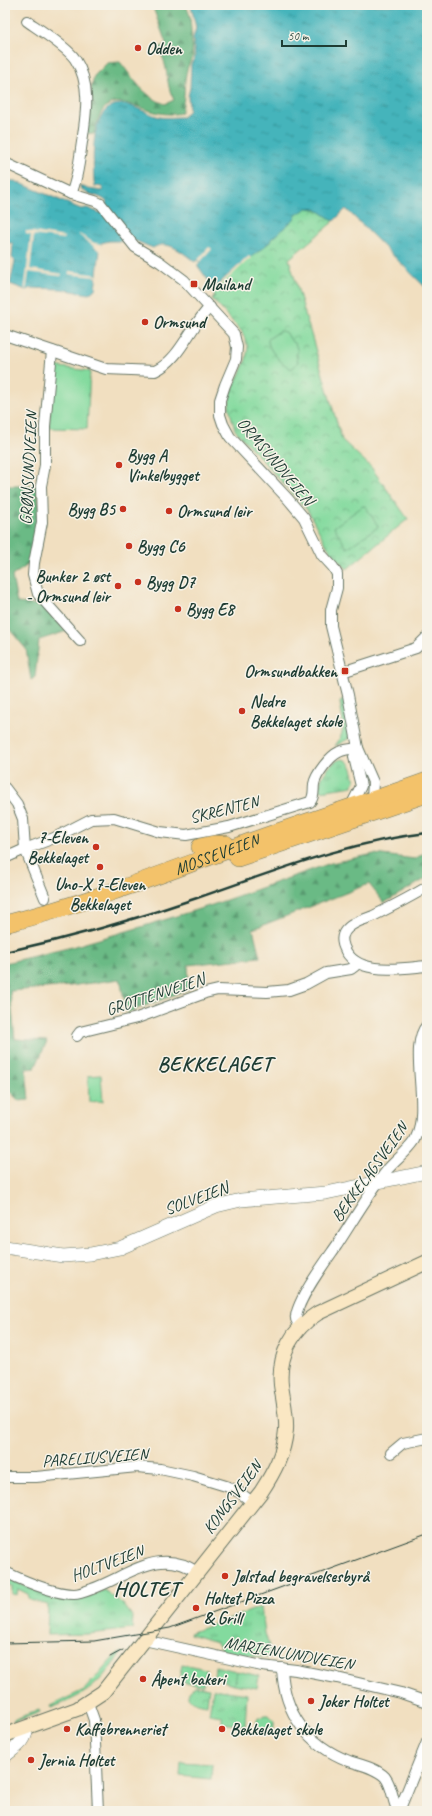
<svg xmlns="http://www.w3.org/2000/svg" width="432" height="1816" font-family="Caveat,sans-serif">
	<defs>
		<pattern id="grass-tufts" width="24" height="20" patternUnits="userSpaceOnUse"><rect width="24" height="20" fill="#83da9e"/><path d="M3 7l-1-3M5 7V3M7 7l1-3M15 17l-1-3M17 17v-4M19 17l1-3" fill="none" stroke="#6bb282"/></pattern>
		<pattern id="forest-firs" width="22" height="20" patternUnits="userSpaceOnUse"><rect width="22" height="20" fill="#6aba85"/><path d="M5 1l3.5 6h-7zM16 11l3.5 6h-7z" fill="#57986e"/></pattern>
		<pattern id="park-crowns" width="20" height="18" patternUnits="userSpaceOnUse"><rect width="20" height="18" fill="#83da9e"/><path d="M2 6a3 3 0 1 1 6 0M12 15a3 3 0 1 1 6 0" fill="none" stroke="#6bb282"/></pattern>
		<pattern id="water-ripples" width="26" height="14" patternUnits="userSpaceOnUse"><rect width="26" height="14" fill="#44b4bb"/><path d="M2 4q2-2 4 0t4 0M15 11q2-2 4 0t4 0" fill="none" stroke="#389499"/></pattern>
	</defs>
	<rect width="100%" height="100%" fill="#f7f3e8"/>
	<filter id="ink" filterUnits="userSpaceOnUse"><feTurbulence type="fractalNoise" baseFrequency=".025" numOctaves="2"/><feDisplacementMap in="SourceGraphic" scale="8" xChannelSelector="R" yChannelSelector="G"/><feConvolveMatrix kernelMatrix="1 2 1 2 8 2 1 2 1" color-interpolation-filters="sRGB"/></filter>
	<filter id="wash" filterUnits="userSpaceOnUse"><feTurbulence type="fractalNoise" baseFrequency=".012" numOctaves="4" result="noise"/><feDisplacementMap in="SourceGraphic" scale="16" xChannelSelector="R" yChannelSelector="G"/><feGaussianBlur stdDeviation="0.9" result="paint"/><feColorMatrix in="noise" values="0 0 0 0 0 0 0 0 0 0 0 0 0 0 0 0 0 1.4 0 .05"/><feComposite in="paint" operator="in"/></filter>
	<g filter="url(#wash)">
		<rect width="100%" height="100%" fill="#f1dfc0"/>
		<!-- grass -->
		<g fill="url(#grass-tufts)" stroke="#518c69">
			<path d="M344,699L351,735L348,739L335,746C348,728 342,722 340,702Z"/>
			<path d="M343,759C353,763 353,773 355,782L353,783V786L320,791C317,780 331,760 343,759Z"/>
			<path d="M5,1577C26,1587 56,1601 80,1598C88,1597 97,1593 104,1590L123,1604L133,1617L132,1629L88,1634L47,1635L48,1605L30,1600L28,1594L18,1589L17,1595L12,1594V1587L5,1585Z"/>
			<polygon points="261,1607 265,1633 271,1653 270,1656 268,1658 223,1651 216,1642 190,1634 190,1633"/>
			<path d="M122,1652C97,1686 90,1693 51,1708L50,1706L84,1690L115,1656Z"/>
			<polygon points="213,1689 247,1694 245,1726 222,1723 222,1716 209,1714"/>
			<polygon points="39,1710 40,1712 14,1722 13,1720"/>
		</g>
		<!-- forest -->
		<g fill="url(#forest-firs)" stroke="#447c5c">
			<path d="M152,5H186L190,16L193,57C181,74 187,94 181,113C142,122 106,72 94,134L87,133L90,95L94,76L107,63L120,62C133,78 144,97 165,104L174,100C164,82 170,65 158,49L166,43Z"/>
			<polygon points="5,486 37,486 40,512 32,562 12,576 17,603 41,605 67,631 39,640 35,677 31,680 26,649 5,624"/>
			<polygon points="427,851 427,878 384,903 369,884 253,929 260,957 188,965 189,989 127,1013 120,979 70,986 10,991 15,1039 47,1041 35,1068 26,1069 29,1100 19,1101 5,1087 5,963 68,948 141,927 212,905 331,863 374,854 415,859"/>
		</g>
		<!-- park -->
		<g fill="url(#park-crowns)" stroke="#518c69">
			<polygon points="307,207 316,209 334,221 289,259 342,440 371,467 408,519 347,569 328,548 308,511 235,430 229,408 230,395 246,360 248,347 242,332 212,299 215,296 211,292 226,277 271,241 270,240 294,219 296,215"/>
			<path d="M215,1666L236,1671L234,1684C227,1683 221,1679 214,1677Z"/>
			<path d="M196,1686L209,1688L207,1705C194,1703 178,1698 196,1686Z"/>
			<polygon points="264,1715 269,1715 274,1720 274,1726 271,1734 255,1732 257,1720"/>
		</g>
		<!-- pitch -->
		<g fill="#83da9e" stroke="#518c69">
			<path d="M280,331L286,332L292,342L295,343L298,352L296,354L298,362L292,369C283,365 267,350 268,339Z"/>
			<polygon points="53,366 90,371 87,429 49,428"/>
			<polygon points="363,506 365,506 378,526 378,527 347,548 334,527"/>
			<polygon points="101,1075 103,1101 89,1102 88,1076"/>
			<polygon points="182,1664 206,1669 203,1685 179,1681"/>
			<polygon points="237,1671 259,1676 257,1688 234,1684"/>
			<polygon points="181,1762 212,1764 211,1779 180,1776"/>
		</g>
		<!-- water -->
		<path fill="url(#water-ripples)" stroke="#327878" d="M191,5H427V289L346,209L334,221L316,209L307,208L296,215L294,219L270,240L271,241L250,258L249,257L214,288L197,265L200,262L197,260L195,262C184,254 168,238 153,248L136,241H109L101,243L95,289L89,294L61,289L31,288L26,290L10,284L15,261L12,258L13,243H8L5,253V178L10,181H15L81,209L87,208L100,213L107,202C99,193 84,197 79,185L88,189L102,191L103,187L95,186L94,181C93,159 89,103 122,104C130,104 147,113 156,116C164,119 174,117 183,117L189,110L188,96L190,88L191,64L195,57L193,38L196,28Z"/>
		<!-- pier -->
		<g fill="#f1dfc0">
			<polygon points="26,231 65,237 64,239 34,235 30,269 62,274 61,276 29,272 26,290 25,289 25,286 31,235 26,234"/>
			<polygon points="79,234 94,243 101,244 101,252 79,235"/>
			<polygon points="209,247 212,249 200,262 198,260"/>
			<polygon points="249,256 252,259 249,259 216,290 213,290"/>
			<polygon points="69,271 97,275 97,277 69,274"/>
		</g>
	</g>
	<g filter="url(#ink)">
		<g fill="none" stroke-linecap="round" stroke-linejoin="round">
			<defs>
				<g id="minor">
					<path d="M27,21C40,30 67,47 75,59C93,86 85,120 81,149C79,165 77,180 71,194"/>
					<polyline points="5,163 71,194 95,201 101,204 135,247 160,262 184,280 234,334 237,347 236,359 225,385 220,400 220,415 223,424 230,437 288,499 304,518 322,555 333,567 337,574 337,588 331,610 331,626 348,695 358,748 373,782 372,799"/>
					<path d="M5,335L106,369L155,371C181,359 190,326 210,307"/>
					<polyline points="52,351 45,426 45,465 41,486 42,522 34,563 33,575 38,594 80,641"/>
					<polyline points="342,672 416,648 427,637"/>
					<path d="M5,788L17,804L23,819L25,849L54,838L91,819L114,818L160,832L186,835L229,827L310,802C315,796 313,791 314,784C316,774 330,756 339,752C345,749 352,749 358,748"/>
					<polyline points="351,806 361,786 354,757 358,748"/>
					<polyline points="5,858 25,849 45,898"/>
					<path d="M427,887C409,898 391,907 373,916C364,920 355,921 348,928C342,933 341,940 344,947C355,977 402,968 427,966"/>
					<polyline points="77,1036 80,1032 137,1018 205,993 218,990 267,992 289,990 306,984 326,973 351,969 355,966 356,962"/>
					<path d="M301,1326C298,1323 295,1320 296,1316C299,1297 326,1261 337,1245C354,1219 369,1193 388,1169C397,1159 408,1151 415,1140C432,1106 407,1047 427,1025"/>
					<polyline points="391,1453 403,1443 427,1438"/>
					<polyline points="5,1477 36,1477 137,1467 160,1469 193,1476 226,1486 239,1492 252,1502"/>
					<path d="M5,1572C24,1581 53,1594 74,1594C80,1594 87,1591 92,1589C128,1576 159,1546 197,1572"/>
					<polyline points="144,1640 262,1666 296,1670 337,1678 401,1693 427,1702"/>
					<path d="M282,1668C284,1714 308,1745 349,1761C361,1765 376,1768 385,1777C393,1787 392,1801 398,1811"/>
					<polyline points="88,1703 94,1720 98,1811"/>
					<polyline points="399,1811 427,1742"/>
				</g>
				<g id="tertiary">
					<polyline points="5,1247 63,1256 90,1254 120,1248 216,1206 241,1200 326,1193 427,1172"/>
					<path d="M5,1756C15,1747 27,1742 26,1728"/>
				</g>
				<path id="secondary" d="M5,1735L77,1709L103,1692L261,1492C274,1472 284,1454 286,1430C287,1415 283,1400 281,1385C278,1355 292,1329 318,1313L427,1262"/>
				<g id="trunk">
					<polyline points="200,847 214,844 226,844"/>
					<polyline points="238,858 427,794"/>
					<path id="s1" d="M5,924C89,903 170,871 252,841C310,820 369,802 427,781"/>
				</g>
			</defs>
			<!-- minor casing -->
			<use href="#minor" stroke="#687665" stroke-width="12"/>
			<!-- tertiary casing -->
			<use href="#tertiary" stroke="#687665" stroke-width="14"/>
			<!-- secondary casing -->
			<use href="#secondary" stroke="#687665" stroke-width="16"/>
			<!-- trunk casing -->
			<use href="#trunk" stroke="#687665" stroke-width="18"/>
			<!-- minor -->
			<use href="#minor" stroke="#fff" stroke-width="10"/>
			<!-- tertiary -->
			<use href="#tertiary" stroke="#fff" stroke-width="13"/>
			<!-- secondary -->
			<use href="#secondary" stroke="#fae7c3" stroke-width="14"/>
			<!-- trunk -->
			<use href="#trunk" stroke="#f3c26a" stroke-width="17"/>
			<!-- tram -->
			<g stroke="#1f3d34" stroke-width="1">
				<polyline points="5,1643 94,1641 170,1628 427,1534"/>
				<polyline points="110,1657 123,1650"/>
			</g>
			<!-- rail -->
			<path stroke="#1f3d34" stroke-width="2.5" d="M5,952C70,938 134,920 197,898C273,872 346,842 427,833"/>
		</g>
	</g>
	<!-- markers -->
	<g fill="#c8321e" stroke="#f7f3e8" stroke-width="1.5">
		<circle cx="138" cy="48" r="4"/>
		<rect x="190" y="280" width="8" height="8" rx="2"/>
		<circle cx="145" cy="322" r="4"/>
		<circle cx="119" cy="465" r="4"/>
		<circle cx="123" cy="509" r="4"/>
		<circle cx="169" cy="511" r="4"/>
		<circle cx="129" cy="546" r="4"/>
		<circle cx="138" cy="582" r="4"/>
		<circle cx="118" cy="586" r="4"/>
		<circle cx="178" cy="609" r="4"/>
		<rect x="341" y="667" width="8" height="8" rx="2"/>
		<circle cx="242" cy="711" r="4"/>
		<circle cx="96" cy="847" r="4"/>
		<circle cx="100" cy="867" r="4"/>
		<circle cx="225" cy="1576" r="4"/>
		<circle cx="196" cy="1608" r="4"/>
		<circle cx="143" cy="1679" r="4"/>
		<circle cx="311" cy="1701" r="4"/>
		<circle cx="67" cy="1729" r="4"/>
		<circle cx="222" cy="1729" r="4"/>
		<circle cx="31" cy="1760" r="4"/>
	</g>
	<g text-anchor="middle" stroke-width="3" stroke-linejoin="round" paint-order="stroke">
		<!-- poi labels -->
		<g font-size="17" font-weight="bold" fill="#1f3d34" stroke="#f7f3e8" text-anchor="start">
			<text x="146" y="54">Odden</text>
			<text x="202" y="290">Mailand</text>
			<text x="153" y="328">Ormsund</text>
			<text x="127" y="461">Bygg A<tspan x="127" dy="20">Vinkelbygget</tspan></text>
			<text x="115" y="515" text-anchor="end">Bygg B5</text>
			<text x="177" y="517">Ormsund leir</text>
			<text x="137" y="552">Bygg C6</text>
			<text x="110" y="582" text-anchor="end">Bunker 2 øst<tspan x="110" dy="20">- Ormsund leir</tspan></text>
			<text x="146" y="588">Bygg D7</text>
			<text x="186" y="615">Bygg E8</text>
			<text x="337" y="677" text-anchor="end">Ormsundbakken</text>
			<text x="250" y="707">Nedre<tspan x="250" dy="20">Bekkelaget skole</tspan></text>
			<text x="88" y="843" text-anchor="end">7-Eleven<tspan x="88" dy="20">Bekkelaget</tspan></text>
			<text x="100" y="890" text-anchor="middle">Uno-X 7-Eleven<tspan x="100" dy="20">Bekkelaget</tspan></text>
			<text x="233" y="1582">Jølstad begravelsesbyrå</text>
			<text x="204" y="1604">Holtet Pizza<tspan x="204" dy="20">&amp; Grill</tspan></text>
			<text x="151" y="1685">Åpent bakeri</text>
			<text x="319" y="1707">Joker Holtet</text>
			<text x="75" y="1735">Kaffebrenneriet</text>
			<text x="230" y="1735">Bekkelaget skole</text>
			<text x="39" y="1766">Jernia Holtet</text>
		</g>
		<!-- street labels -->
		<g font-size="17" fill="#1f3d34" stroke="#f7f3e8">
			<text transform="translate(276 461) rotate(50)" y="6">ORMSUNDVEIEN</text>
			<text transform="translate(28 468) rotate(-87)" y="6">GRØNSUNDVEIEN</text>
			<text transform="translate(224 809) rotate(-14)" y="6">SKRENTEN</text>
			<text dy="6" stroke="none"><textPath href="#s1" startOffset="223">MOSSEVEIEN</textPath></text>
			<text transform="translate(155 994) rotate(-18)" y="6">GROTTENVEIEN</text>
			<text transform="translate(369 1172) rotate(-54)" y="6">BEKKELAGSVEIEN</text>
			<text transform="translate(196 1198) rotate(-20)" y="6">SOLVEIEN</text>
			<text transform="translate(95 1457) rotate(-4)" y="6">PARELIUSVEIEN</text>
			<text transform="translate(232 1497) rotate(-53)" y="6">KONGSVEIEN</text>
			<text transform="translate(107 1563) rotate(-20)" y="6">HOLTVEIEN</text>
			<text transform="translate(289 1653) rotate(10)" y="6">MARIENLUNDVEIEN</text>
		</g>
		<!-- district labels -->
		<g font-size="21" font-weight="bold" letter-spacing="1" fill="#1f3d34" stroke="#f7f3e8">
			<text x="215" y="1071">BEKKELAGET</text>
			<text x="147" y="1596">HOLTET</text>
		</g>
	</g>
	<!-- margin -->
	<rect width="432" height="1816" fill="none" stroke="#f7f3e8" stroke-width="20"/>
	<!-- scale -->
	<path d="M282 40v6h64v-6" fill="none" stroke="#1f3d34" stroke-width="2"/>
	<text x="288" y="40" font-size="12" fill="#1f3d34" stroke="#f7f3e8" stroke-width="3" paint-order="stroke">50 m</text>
</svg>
